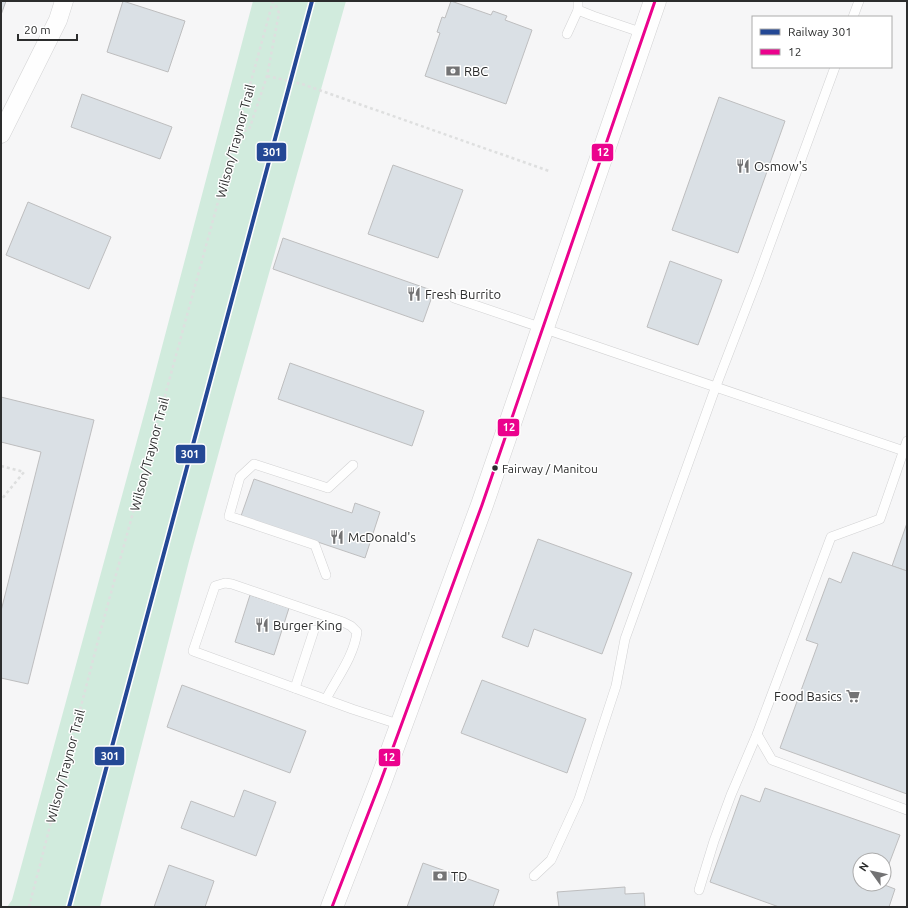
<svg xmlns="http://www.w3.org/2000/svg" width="908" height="908" font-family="Ubuntu,sans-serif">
	<rect width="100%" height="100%" fill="#f6f6f7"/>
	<!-- green -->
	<polygon fill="#d1ebdd" points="253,1 346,1 236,390 189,561 100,907 7,907 12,900 148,400"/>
	<!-- building -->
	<g fill="#dae0e5" stroke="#bebebf">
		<polygon points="1,1 6,1 1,15"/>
		<polygon points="123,1 185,21 168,72 107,52"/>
		<polygon points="451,1 491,15 493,11 507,16 505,20 532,30 506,104 425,76 440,33 437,32 442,17 445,18"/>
		<polygon points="82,94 172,127 160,159 71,127"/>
		<polygon points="719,97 785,121 738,253 672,230"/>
		<polygon points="393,165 463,190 438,258 368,234"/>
		<polygon points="28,202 111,237 89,289 6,255"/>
		<polygon points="283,238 434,291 423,322 273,269"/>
		<polygon points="670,261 722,280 698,345 647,327"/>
		<polygon points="290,363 424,411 412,446 278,399"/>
		<polygon points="1,397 94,420 28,684 1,678 1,611 41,452 1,442"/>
		<polygon points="254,479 352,513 355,503 380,512 365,558 241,516"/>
		<polygon points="907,523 907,571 892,566"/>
		<polygon points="538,539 632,573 602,654 534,629 528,647 502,637"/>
		<polygon points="853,552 907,571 907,794 780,748 818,644 806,640 829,578 841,583"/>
		<polygon points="250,595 289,608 274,655 235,642"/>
		<polygon points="482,680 586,719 567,773 461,733"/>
		<polygon points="182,685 306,731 290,773 167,727"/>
		<polygon points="765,788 900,835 884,877 884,860 860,860 860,884 882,884 895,889 889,907 779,907 710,882 741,795 760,802"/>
		<polygon points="244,790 276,802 256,856 181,828 191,801 234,817"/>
		<polygon points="423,863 499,890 493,907 407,907"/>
		<polygon points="169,865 214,881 205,907 154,907"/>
		<polygon points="625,887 625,894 644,893 645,907 559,907 557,892"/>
	</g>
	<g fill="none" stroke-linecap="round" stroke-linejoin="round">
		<defs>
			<g id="service">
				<polyline points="578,10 593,16 643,33"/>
				<polyline points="853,17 859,1"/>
				<polyline points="567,34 578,10 578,1"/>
				<polyline points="454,298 904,451"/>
				<polyline points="326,575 315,545 229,516 240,477 254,464 328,488 353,465"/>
				<polyline points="295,688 314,630"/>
				<path d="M326,699C337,678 354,656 357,632L351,626L343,622L232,584L225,583L215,586L193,651L352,709L401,725"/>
				<polyline points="757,734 772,760 907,810"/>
				<polyline points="534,876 551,860 579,799 616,686 625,639 716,386 758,277 835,67"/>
				<polyline points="699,890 714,841 731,795 757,734 831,537 880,519 907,441"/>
			</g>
			<polyline id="minor" points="1,134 58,20 64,1"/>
			<polyline id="secondary" points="332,907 380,783 482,505 655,1"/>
		</defs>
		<!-- service casing -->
		<use href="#service" stroke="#d2d2d3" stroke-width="10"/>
		<!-- minor casing -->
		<use href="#minor" stroke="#d2d2d3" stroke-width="19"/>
		<!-- secondary casing -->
		<use href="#secondary" stroke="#d2d2d3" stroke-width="23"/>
		<!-- path -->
		<g stroke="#dedfdf" stroke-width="2.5" stroke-dasharray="3 3" stroke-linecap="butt">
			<polyline points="267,76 302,84 549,171"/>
			<polyline points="238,132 249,130 267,76 279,13 274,1"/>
			<polyline points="1,466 24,472 1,500"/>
			<polyline points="29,907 100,633 273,1"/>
		</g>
		<!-- service -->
		<use href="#service" stroke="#fefefe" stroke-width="9"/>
		<!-- minor -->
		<use href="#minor" stroke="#fefefe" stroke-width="18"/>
		<!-- secondary -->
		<use href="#secondary" stroke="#fefefe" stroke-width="22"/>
		<defs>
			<polyline id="bus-1" points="332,907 380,783 482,505 655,1"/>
		</defs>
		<!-- bus-1 casing -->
		<use href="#bus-1" stroke="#fff" stroke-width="6"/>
		<!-- bus-1 -->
		<use href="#bus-1" stroke="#eb028d" stroke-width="3"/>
		<defs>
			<polyline id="rail-1" points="69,907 312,1"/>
		</defs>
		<!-- rail-1 casing -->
		<use href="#rail-1" stroke="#fff" stroke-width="7"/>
		<!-- rail-1 -->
		<use href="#rail-1" stroke="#244895" stroke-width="4"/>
	</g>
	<!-- icons -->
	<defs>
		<symbol id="bank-bare" viewBox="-9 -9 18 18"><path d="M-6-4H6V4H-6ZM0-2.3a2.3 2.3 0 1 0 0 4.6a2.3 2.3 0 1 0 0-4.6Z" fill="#737374" stroke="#fff" stroke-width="2.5" paint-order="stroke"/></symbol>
		<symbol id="restaurant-bare" viewBox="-9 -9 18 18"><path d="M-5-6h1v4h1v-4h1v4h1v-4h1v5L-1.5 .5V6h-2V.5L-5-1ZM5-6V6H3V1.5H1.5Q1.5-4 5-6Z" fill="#737374" stroke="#fff" stroke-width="2.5" paint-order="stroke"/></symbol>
		<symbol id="supermarket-bare" viewBox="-9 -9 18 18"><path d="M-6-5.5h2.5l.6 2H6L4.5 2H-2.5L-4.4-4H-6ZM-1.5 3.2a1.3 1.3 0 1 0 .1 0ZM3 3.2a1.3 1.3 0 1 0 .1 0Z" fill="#737374" stroke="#fff" stroke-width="2.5" paint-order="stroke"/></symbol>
	</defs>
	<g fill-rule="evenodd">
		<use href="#bank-bare" x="443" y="61" width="20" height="20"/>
		<use href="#restaurant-bare" x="733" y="156" width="20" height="20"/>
		<use href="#restaurant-bare" x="404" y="284" width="20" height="20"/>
		<use href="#restaurant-bare" x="327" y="527" width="20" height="20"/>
		<use href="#restaurant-bare" x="252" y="615" width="20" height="20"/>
		<use href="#supermarket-bare" x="843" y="686" width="20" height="20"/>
		<use href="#bank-bare" x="430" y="866" width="20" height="20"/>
	</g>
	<!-- markers -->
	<circle fill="#2c2d2d" stroke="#fff" stroke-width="1.5" cx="495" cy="468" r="3.5"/>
	<g text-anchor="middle" stroke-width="3" stroke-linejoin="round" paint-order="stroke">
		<!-- bus labels -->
		<g font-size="12" fill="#2c2d2d" stroke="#fff" text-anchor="start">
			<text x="502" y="473">Fairway / Manitou</text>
		</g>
		<!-- poi labels -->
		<g font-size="13" fill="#2c2d2d" stroke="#fff" text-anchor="start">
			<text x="464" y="76">RBC</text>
			<text x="754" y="171">Osmow's</text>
			<text x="425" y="299">Fresh Burrito</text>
			<text x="348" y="542">McDonald's</text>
			<text x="273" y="630">Burger King</text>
			<text x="842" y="701" text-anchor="end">Food Basics</text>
			<text x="451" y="881">TD</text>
		</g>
		<!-- street labels -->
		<g font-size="13" fill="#2c2d2d" stroke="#fff">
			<text transform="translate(235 141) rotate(-75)" y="5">Wilson/Traynor Trail</text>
			<text transform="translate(149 454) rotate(-75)" y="5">Wilson/Traynor Trail</text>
			<text transform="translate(65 766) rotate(-75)" y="5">Wilson/Traynor Trail</text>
		</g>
	</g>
	<g stroke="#fff" stroke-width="1.5">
		<rect x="256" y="142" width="31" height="20" rx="4" fill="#244895"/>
		<rect x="591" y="143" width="23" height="19" rx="4" fill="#eb028d"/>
		<rect x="497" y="418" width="23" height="19" rx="4" fill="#eb028d"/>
		<rect x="175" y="444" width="31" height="20" rx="4" fill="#244895"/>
		<rect x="94" y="746" width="31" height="20" rx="4" fill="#244895"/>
		<rect x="378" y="748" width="23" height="19" rx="4" fill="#eb028d"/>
	</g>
	<g font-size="11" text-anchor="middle" font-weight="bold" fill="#fff">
		<text x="272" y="156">301</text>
		<text x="603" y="156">12</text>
		<text x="509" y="431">12</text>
		<text x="190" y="458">301</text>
		<text x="110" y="760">301</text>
		<text x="389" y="761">12</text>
	</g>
	<!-- border -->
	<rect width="908" height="908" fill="none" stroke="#2c2d2d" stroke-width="4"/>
	<!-- legend -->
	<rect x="752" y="16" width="140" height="52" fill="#ffffff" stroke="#ababab"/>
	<rect x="760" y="29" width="20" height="6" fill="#244895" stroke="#ababab"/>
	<text x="788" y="36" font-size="12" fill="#2c2d2d">Railway 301</text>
	<rect x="760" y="49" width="20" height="6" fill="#eb028d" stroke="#ababab"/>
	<text x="788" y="56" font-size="12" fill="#2c2d2d">12</text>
	<!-- north arrow -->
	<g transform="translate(872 872) rotate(303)"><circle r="19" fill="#ffffff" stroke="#ababab"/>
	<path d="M0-3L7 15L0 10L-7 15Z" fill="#737374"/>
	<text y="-6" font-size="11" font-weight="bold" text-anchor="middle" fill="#2c2d2d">N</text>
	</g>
	<!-- scale -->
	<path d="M18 34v6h59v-6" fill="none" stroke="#2c2d2d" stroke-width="2"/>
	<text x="24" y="34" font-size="12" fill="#2c2d2d" stroke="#ffffff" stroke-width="3" paint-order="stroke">20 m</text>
</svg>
